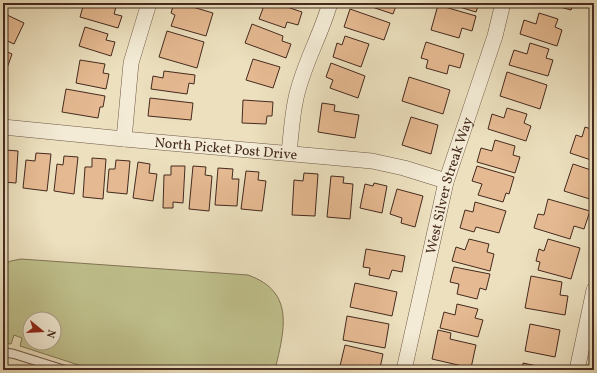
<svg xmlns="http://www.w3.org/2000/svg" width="597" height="373" font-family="Vollkorn,serif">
	<rect width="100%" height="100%" fill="#ece0be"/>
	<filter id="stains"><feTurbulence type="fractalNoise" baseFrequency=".005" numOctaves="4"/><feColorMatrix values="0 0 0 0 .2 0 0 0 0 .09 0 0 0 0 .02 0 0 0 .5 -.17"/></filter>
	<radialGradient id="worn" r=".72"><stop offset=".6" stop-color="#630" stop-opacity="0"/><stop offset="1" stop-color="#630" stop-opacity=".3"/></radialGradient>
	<!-- green -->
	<path fill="#bfc08c" stroke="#827556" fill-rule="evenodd" d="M21,259L248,275C296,292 284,331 275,370H94L20,346L22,338L14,335L11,344L3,343V264L11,261ZM30,319H54V343H30Z"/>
	<!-- building -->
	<g fill="#e5b991" stroke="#452a1f">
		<polygon points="14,3 25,3 24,6"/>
		<polygon points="84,3 103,3 116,7 114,14 122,16 118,28 80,17"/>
		<polygon points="174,3 179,3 213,13 206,36 171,26 175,15 171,13"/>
		<polygon points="265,3 275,3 302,12 298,25 287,22 285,28 259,19"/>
		<polygon points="288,3 301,3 299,7"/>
		<polygon points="360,3 397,3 393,14"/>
		<polygon points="446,3 479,3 476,12"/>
		<polygon points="545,3 573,3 571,10"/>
		<polygon points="438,5 476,16 472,31 462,28 459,38 431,30"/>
		<polygon points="350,9 390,23 384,40 344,27"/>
		<polygon points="3,13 24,23 14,44 3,39"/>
		<polygon points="539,13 558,19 555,27 562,30 557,46 520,34 524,20 536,24"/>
		<polygon points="252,24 283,36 282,41 291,44 286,58 245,43"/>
		<polygon points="85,27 108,34 106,40 115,42 111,56 79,46"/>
		<polygon points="167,31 204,42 197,68 159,57"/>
		<polygon points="345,36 369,44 361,67 333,57 337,43 342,45"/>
		<polygon points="426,42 464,54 460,68 449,65 447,74 426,68 428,60 421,58"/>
		<polygon points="530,43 549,49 546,58 553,60 548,76 509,65 514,50 527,54"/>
		<polygon points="3,50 12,54 6,71 3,70"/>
		<polygon points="253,59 280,67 273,88 246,80"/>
		<polygon points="80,60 105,64 103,73 109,74 106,89 76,83"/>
		<polygon points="331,63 365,76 358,98 330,88 333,80 326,77"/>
		<polygon points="164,71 195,75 194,84 189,83 187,94 151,89 153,76 163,78"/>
		<polygon points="507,72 547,85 540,109 500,96"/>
		<polygon points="409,77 450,90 443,114 402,101"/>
		<polygon points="66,89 105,96 103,107 100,107 98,118 62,112"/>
		<polygon points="150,98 193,103 191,120 148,116"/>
		<polygon points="243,100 273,102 272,116 267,116 266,124 242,123"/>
		<polygon points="322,103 335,105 334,111 359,115 355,138 318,132"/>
		<polygon points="594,105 594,115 591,114"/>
		<polygon points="507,108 527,114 524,123 531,126 526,141 488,129 492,114 504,118"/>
		<polygon points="411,117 438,125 431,154 402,145"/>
		<polygon points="585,127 594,130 594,161 570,153 576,135 582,137"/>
		<polygon points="495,140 515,146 513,155 520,157 515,173 477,162 481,148 492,151"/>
		<polygon points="6,150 18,151 16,183 3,182 3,158 5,158"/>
		<polygon points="36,153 51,154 47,191 23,188 26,160 35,161"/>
		<polygon points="64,156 78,157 74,194 54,191 57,164 63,165"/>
		<polygon points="92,158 106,159 103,199 83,197 85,167 92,167"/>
		<polygon points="116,160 130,161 127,194 107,192 109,169 115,169"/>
		<polygon points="138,162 150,164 149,173 157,174 153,201 133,198"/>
		<polygon points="573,164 594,171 593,200 564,191"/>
		<polygon points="171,166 185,166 183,203 173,202 173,208 163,208 164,175 171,175"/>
		<polygon points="193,166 206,167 205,175 212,176 209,211 189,209"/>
		<polygon points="477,166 514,177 509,194 506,193 503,202 478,195 482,184 472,181"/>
		<polygon points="218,168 233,169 232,179 239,179 237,206 215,205"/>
		<polygon points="246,171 259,172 258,180 266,181 262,211 241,209"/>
		<polygon points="304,173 318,174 315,216 292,215 294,180 303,181"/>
		<polygon points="331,176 344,177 343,183 353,184 350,219 327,217"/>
		<polygon points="374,183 387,186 382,213 360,208 365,184 373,186"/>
		<polygon points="397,189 423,196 415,227 401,223 402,218 390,214"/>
		<polygon points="548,199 590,211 584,229 574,226 570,239 534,228 538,214 544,215"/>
		<polygon points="475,202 506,211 499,233 476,227 474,232 460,228 465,210 473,212"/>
		<polygon points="469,239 489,244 487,252 494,254 490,271 452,261 456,247 465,250"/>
		<polygon points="548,239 580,248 571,279 538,270 540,262 536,261 539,249 544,251"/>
		<polygon points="366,249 405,256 402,272 392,270 389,279 369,275 370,268 363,267"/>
		<polygon points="454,267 490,274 486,290 480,288 477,299 457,294 459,284 450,282"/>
		<polygon points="531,276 562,282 560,295 568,296 565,315 525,308"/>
		<polygon points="355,283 397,292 392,316 350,307"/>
		<polygon points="457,304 478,309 475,318 483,320 478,337 440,328 444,312 455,315"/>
		<polygon points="347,316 389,324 385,348 343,340"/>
		<polygon points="530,324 560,330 555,357 525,351"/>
		<polygon points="438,330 451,333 450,339 476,345 471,368 432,359"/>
		<polygon points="345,345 383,354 380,368 369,365 368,370 339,370"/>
		<polygon points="523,363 551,369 550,370 522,370"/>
		<polygon points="430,365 449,370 429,370"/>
	</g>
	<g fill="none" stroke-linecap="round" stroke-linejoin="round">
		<defs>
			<polyline id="lane" points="3,352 14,354 65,370"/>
			<g id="street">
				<path id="s1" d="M3,127L124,139L372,161L404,168L446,181"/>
				<polyline points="124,139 131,63 149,3"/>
				<path d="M289,153C291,135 292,116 296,98C303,65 321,35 330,3"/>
				<path id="s2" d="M404,370L446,182L495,36L503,3"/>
				<polyline points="577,370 594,290"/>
			</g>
		</defs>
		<!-- lane casing -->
		<use href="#lane" stroke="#6f5847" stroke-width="10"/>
		<!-- street casing -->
		<use href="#street" stroke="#6f5847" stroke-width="16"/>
		<!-- lane -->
		<use href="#lane" stroke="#f3ebd5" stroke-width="8"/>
		<!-- street -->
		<use href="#street" stroke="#f3ebd5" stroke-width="15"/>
	</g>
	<g text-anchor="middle" stroke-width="4" stroke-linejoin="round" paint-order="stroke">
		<!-- street labels -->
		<g font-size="14" fill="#452a1f" stroke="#f3ebd5">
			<text dy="5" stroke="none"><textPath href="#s1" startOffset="224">North Picket Post Drive</textPath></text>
			<text dy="5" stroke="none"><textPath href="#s2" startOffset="190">West Silver Streak Way</textPath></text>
		</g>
	</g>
	<!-- margin -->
	<rect width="597" height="373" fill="none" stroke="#ece0be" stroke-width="16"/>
	<rect x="4" y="4" width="589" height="365" fill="none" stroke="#452a1f" stroke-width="2"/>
	<rect x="8" y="8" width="581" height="357" fill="none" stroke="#452a1f"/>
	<!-- north arrow -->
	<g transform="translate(42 331) rotate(108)"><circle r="19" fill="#f3ebd5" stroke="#ad9e8c"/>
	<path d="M0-3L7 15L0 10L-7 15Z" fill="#8f2418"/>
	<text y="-6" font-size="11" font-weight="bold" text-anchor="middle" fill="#452a1f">N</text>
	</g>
	<rect width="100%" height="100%" filter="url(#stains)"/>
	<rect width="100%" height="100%" fill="url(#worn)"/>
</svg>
